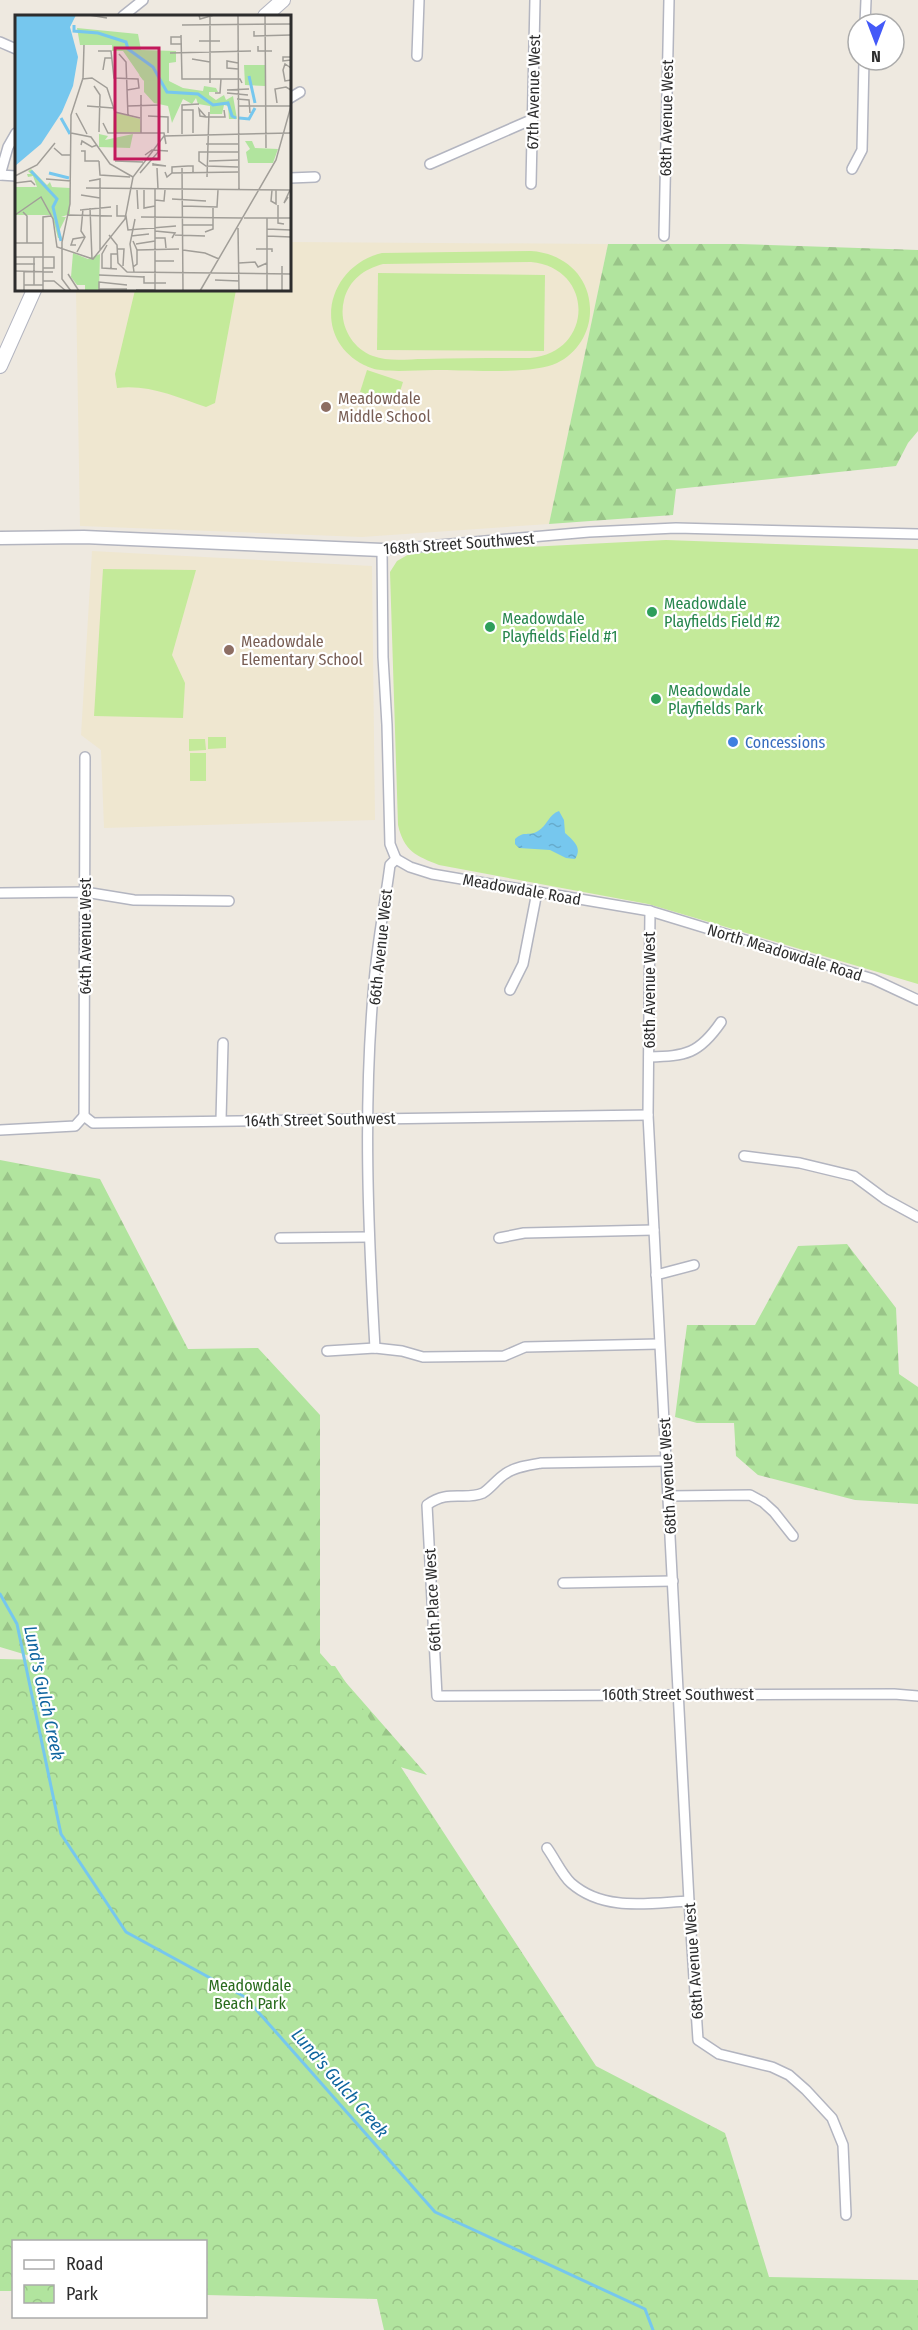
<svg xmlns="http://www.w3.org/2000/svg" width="918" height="2330" font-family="'Fira Sans Condensed',sans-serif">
	<defs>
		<pattern id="forest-firs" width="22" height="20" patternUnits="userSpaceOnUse" patternTransform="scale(1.5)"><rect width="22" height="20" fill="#b1e49e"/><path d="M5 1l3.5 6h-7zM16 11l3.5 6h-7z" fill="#99c488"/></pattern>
		<pattern id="park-crowns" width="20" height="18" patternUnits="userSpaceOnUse" patternTransform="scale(1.5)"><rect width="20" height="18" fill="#b1e49e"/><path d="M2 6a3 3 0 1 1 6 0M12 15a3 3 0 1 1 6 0" fill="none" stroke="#99c488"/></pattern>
		<pattern id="water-ripples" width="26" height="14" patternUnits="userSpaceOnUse" patternTransform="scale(1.5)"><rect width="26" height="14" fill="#76c7ee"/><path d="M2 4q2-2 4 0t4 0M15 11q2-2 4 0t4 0" fill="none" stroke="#66abcc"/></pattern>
	</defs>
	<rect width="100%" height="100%" fill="#eee9e0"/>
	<!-- education -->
	<g fill="#efe7d0">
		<polygon points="290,242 608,244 549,524 362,537 80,526 76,290 290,290"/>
		<polygon points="92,551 372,566 375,820 104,828 101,750 81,735"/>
	</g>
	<!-- forest -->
	<g fill="url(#forest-firs)">
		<polygon points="608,244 740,244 918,250 918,431 908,443 896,466 676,489 673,515 549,524"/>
		<polygon points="0,1160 100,1179 188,1349 258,1348 320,1415 320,1653 427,1775 0,1647"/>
		<polygon points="847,1244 896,1308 899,1374 918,1387 918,1504 855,1500 758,1475 736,1456 734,1423 697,1423 675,1417 687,1325 755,1325 798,1246"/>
	</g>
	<!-- park -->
	<polygon fill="url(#park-crowns)" points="0,1659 335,1666 596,2066 725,2133 769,2277 918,2280 918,2330 384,2330 377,2299 206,2295 206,2242 14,2242 13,2291 0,2291"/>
	<!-- pitch -->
	<g fill="#c4ea9a" fill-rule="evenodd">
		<path d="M531,251C563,253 589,275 590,308C591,331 578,353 557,363C533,375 464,370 435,370C418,370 398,372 381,370C375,370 369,367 364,365C310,337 327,266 382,253ZM531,262C595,268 594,353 530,358C495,358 459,358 424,359C408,359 388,362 373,356C351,348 338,323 344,300C349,280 364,269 383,264Z"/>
		<polygon points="378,273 545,275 544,351 377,350"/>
		<path d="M135,290H236L215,403L206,407C177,397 148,384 117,388L115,374Z"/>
		<polygon points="367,370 403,382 396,404 360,392"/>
		<path d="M666,540L918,549V984L648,904L439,865C416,856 404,851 398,825L390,572L397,561L411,553Z"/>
		<polygon points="103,569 196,570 172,655 185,683 183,718 94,716"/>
		<polygon points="208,737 226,737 226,748 208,749"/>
		<polygon points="189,739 205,739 206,750 189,751"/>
		<rect x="190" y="753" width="16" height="28"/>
	</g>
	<!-- water -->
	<path fill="url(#water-ripples)" d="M559,811L564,820L565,833C573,840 583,848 575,859L566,858L550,850L519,848L515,844V839C525,830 528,837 538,831C547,826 549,814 559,811Z"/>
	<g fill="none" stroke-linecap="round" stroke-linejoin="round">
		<!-- stream -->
		<polyline stroke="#76c7ee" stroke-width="3" points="0,1594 17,1624 61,1834 126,1932 245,1997 435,2212 645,2309 653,2330"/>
		<defs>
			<g id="minor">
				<polyline points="123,16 143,0"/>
				<polyline points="865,24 866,0"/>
				<polyline points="0,42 16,49"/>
				<polyline points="417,56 419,0"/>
				<polyline points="290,98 300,92"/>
				<polyline points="430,164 533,119"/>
				<polyline points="852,169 862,150 864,60"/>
				<polyline points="0,175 8,147 16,133"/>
				<polyline points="0,175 16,176"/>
				<polyline points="290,178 315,177"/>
				<polyline points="531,184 535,0"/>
				<polyline points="664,236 669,0"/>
				<polyline points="396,859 390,844 387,725 383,657 382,550 589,532 676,528 918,534"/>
				<polyline points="396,859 410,867 432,874 650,911 873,979 918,1000"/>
				<polyline points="0,893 85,892 134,900 229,901"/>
				<polyline points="650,911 648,1115 689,1901 698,2040 719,2054 772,2067 789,2075 806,2090 832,2118 843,2145 846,2215"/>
				<polyline points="510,990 523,964 537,892"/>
				<path d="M649,1057C686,1056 699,1054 721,1022"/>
				<polyline points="84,1116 85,757"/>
				<polyline points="221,1120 223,1043"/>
				<polyline points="0,1130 75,1126 84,1116 93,1123 648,1115"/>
				<polyline points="744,1156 800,1163 854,1176 885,1199 918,1217"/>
				<polyline points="280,1238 368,1237"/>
				<polyline points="499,1238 524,1233 654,1230"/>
				<polyline points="656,1275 694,1265"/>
				<path d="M375,1348C368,1227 363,1104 374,983C377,943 385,904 390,865L396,859"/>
				<polyline points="327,1351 375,1348 402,1351 423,1357 504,1356 525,1347 659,1344"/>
				<path d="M667,1461L541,1463C529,1465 515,1467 505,1474C497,1479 491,1488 483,1493C464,1501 449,1489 427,1505L437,1696L894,1694L918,1696"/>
				<polyline points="669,1496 750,1495 763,1502 774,1512 793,1536"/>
				<polyline points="563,1583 673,1581"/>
				<path d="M547,1848C555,1859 562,1875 571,1883C604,1912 649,1903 689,1901"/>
			</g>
			<polyline id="tertiary" points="0,538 84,537 382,550"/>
			<g id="secondary">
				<polyline points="265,16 283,0"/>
				<polyline points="0,366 34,290"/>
			</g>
		</defs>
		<!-- minor casing -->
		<use href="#minor" stroke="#b3b5c0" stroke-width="12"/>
		<!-- tertiary casing -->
		<use href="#tertiary" stroke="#b3b5c0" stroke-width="15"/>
		<!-- secondary casing -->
		<use href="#secondary" stroke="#b3b5c0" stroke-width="16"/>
		<!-- minor -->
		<use href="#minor" stroke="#fff" stroke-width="9"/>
		<!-- tertiary -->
		<use href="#tertiary" stroke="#fff" stroke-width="12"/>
		<!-- secondary -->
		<use href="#secondary" stroke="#fff" stroke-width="14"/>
	</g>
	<!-- markers -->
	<g fill="#8d6e63" stroke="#fff" stroke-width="2">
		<circle cx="326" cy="407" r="6"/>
		<circle cx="229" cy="650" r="6"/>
	</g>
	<g fill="#2e9e5b" stroke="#fff" stroke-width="2">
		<circle cx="652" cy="612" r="6"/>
		<circle cx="490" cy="627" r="6"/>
		<circle cx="656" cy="699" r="6"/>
	</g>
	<circle fill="#3f7fe0" stroke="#fff" stroke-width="2" cx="733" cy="742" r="6"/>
	<g text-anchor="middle" stroke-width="4.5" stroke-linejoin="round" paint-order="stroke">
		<!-- street labels -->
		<g font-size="16" fill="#2d2d2d" stroke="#fff">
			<text transform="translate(533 92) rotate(-89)" y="6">67th Avenue West</text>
			<text transform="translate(666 118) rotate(-89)" y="6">68th Avenue West</text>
			<text transform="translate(459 543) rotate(-4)" y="6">168th Street Southwest</text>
			<text transform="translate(522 889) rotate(10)" y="6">Meadowdale Road</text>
			<text transform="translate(85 936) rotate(-90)" y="6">64th Avenue West</text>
			<text transform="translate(380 947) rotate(-84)" y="6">66th Avenue West</text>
			<text transform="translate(785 952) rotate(17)" y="6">North Meadowdale Road</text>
			<text transform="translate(649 990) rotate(-90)" y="6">68th Avenue West</text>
			<text transform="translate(320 1119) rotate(-1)" y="6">164th Street Southwest</text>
			<text transform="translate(667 1476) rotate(-93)" y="6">68th Avenue West</text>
			<text transform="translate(432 1600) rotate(-93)" y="6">66th Place West</text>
			<text x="678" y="1700">160th Street Southwest</text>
			<text transform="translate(693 1961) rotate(-94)" y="6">68th Avenue West</text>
		</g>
		<!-- education labels -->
		<g font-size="16" fill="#785e54" stroke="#fff" text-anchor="start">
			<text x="338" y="404">Meadowdale<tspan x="338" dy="18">Middle School</tspan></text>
			<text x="241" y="647">Meadowdale<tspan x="241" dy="18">Elementary School</tspan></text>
		</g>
		<!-- leisure labels -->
		<g font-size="16" fill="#27864d" stroke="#fff" text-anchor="start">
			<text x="664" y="609">Meadowdale<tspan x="664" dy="18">Playfields Field #2</tspan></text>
			<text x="502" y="624">Meadowdale<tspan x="502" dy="18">Playfields Field #1</tspan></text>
			<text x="668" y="696">Meadowdale<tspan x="668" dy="18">Playfields Park</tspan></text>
		</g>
		<!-- shop labels -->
		<g font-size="16" fill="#366cbe" stroke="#fff" text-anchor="start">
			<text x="745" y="748">Concessions</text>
		</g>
		<!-- park labels -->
		<g font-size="16" fill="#286b1c" stroke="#fff">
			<text x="250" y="1991">Meadowdale<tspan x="250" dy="18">Beach Park</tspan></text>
		</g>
		<!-- water labels -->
		<g font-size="18" font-style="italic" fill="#0f659f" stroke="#fff">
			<text transform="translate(44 1693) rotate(78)" y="6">Lund's Gulch Creek</text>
			<text transform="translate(340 2083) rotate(49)" y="6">Lund's Gulch Creek</text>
		</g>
	</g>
	<!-- overview -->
	<g transform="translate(15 15)">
		<rect width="276" height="276" fill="#eee9e0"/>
		<path d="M124,60L154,66L168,73L188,76L189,71L201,73L203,77H194V80L201,85L209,80L211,85L218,81L222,104H214L213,91L209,90L207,99H195V91L183,89L181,83L177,89L168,84L157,108L153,91L139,88L129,77V66ZM84,119L93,121L90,125L118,119L115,133L84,132ZM230,126H237L240,133L263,134L258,148H233L231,137L235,134ZM16,154L32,170L35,167L37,172L55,173V199L46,202H51L44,216L47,223H43L37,200H0V172H22L18,161L13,162L12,159H16L13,156Z" fill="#b1e49e"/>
		<path d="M229,50H250V71L230,70Z" fill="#b1e49e"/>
		<path d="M62,13L123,19L126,35L161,36V47L154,48V66L128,65L108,36H97V30H65ZM58,238L73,244L85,239L84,275L70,276V270H62L56,262Z" fill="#b1e49e"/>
		<path d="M99,97L125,104L126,117L98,118Z" fill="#c4ea9a"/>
		<path d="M0,0H61L55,12L63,42L58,71L47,97L26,129L0,151Z" fill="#76c7ee"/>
		<path fill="none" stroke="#76c7ee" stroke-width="3" d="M59,10V16L83,18L111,27L113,34L138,52L152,77L183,79L198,90L213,88L217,101L221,103M234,61L240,88M46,103L55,119M224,103L234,104L240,93M16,156L42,184L38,192L46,226M34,158L54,163"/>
		<path fill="none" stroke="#a19e98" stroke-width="1.5" d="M74,0L92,3M184,0L185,4L199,0M195,0V68M223,0L224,175M250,0L251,133M167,10L276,9M239,16V21L276,20M166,20L167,64H225L227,68M166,22H156V29H167M184,26H205M243,31V36H257M83,36H96L99,63L123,64L124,73L112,75M155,38L236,36M104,39L111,47L113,101M276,42H268V46L276,45M177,44L195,47M223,48L212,46V53L223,54M276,53L270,49L268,55L270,66L276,65M88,55L90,43H97M67,64L77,63L92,73L100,97L125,103M79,71L85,80L84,117M212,75L234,74M200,78H205L206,64M212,78L233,80M222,84L234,85L235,98M262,88L260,74L271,72L276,75M72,91L98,93M113,91L145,90M223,91H275M167,95H178V118M61,98L72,119M133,101L153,102V118M191,102L184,94L185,101L191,102H210L209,95M88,108L93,118H149L151,129M56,118L76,122L95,149L118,162M126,118V80M167,119V90L184,89M191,129H223M66,130L67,126L77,132L82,130M39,133L47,140H56M66,136H70V146H84M223,137H184V146L191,151L223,152M130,140L137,135L153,136M84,146L85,160L115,162M100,146L128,147M194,146L223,145M138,148V150H140L151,151L138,149M142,153L143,174M167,153L168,276M150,157L152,162L157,158L223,157M125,158L144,136M157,158V152L173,151H178V158M0,161L22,150L40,128M192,162L194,97M31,164L56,166M74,166L85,164V235M0,168L16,166L20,170M71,173L276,175M140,174V276M122,175L123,194M129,175V193L140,191M257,175L256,186L261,189V175M66,180L85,183M273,182L269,188L275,175M157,184L191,186M140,185L149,186L150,175M102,190V201H111L113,215L161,211M263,190V208L269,209M168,191L202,192L203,175M75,193L77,244M65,195L96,192M8,197L12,201V228M0,200L26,182L38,204L42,232L78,244L110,204L118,162L149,121L276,118M52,200L97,201M126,202L227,203M229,203H276M252,203V276M168,210H198M223,213L224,276M252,214L276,215M140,216L160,218L157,223M190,217L198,214V193M94,220L102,230L103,248L112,257M160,220L190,221M116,221L134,219M252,221L276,222M140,223H150L151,233M118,226L122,235V249L118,252M0,228H28M121,229L140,226M61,230H56L58,224L70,222M92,230L87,239V253L102,254M102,234H109L108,251M241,234H257V237M122,235L164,234M168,235L190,238L204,244M62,237L70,222L66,216L68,194M0,242H39V253H28M140,246H159M224,248L240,247L243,252L252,248M0,249H20M96,254V239H102M0,256L38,257M9,256V276M112,257L276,259M119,257L115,229L120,204M53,259L64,276M84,260L129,262M129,261V268H151M200,265L224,266M28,266H39L51,276M9,270H28M19,270V242M84,274H112M121,275H140M28,276V202L36,201M56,276L47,264V227L55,189L56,100L68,63L69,30M84,276V267L112,270M185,276L261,145L276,91M267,276V251"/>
		<path fill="#c2185b" fill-opacity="0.15" stroke="#c2185b" stroke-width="3" d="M100,33H144V144H100Z"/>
		<rect width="276" height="276" fill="none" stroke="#2d2d2d" stroke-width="3"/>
	</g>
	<!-- legend -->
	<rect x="12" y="2240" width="195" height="78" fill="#ffffff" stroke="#ababab" stroke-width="1.5"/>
	<rect x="24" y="2260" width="30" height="9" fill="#ffffff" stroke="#ababab" stroke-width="1.5"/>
	<text x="66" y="2270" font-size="18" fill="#2d2d2d">Road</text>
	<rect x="24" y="2285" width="30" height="18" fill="url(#park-crowns)" stroke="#ababab" stroke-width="1.5"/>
	<text x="66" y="2300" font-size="18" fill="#2d2d2d">Park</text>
	<!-- north arrow -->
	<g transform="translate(876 42) rotate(180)"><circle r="28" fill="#ffffff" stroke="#ababab" stroke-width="1.5"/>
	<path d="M0-4.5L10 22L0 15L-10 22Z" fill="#445af8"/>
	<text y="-9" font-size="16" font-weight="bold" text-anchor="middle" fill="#2d2d2d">N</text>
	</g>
</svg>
